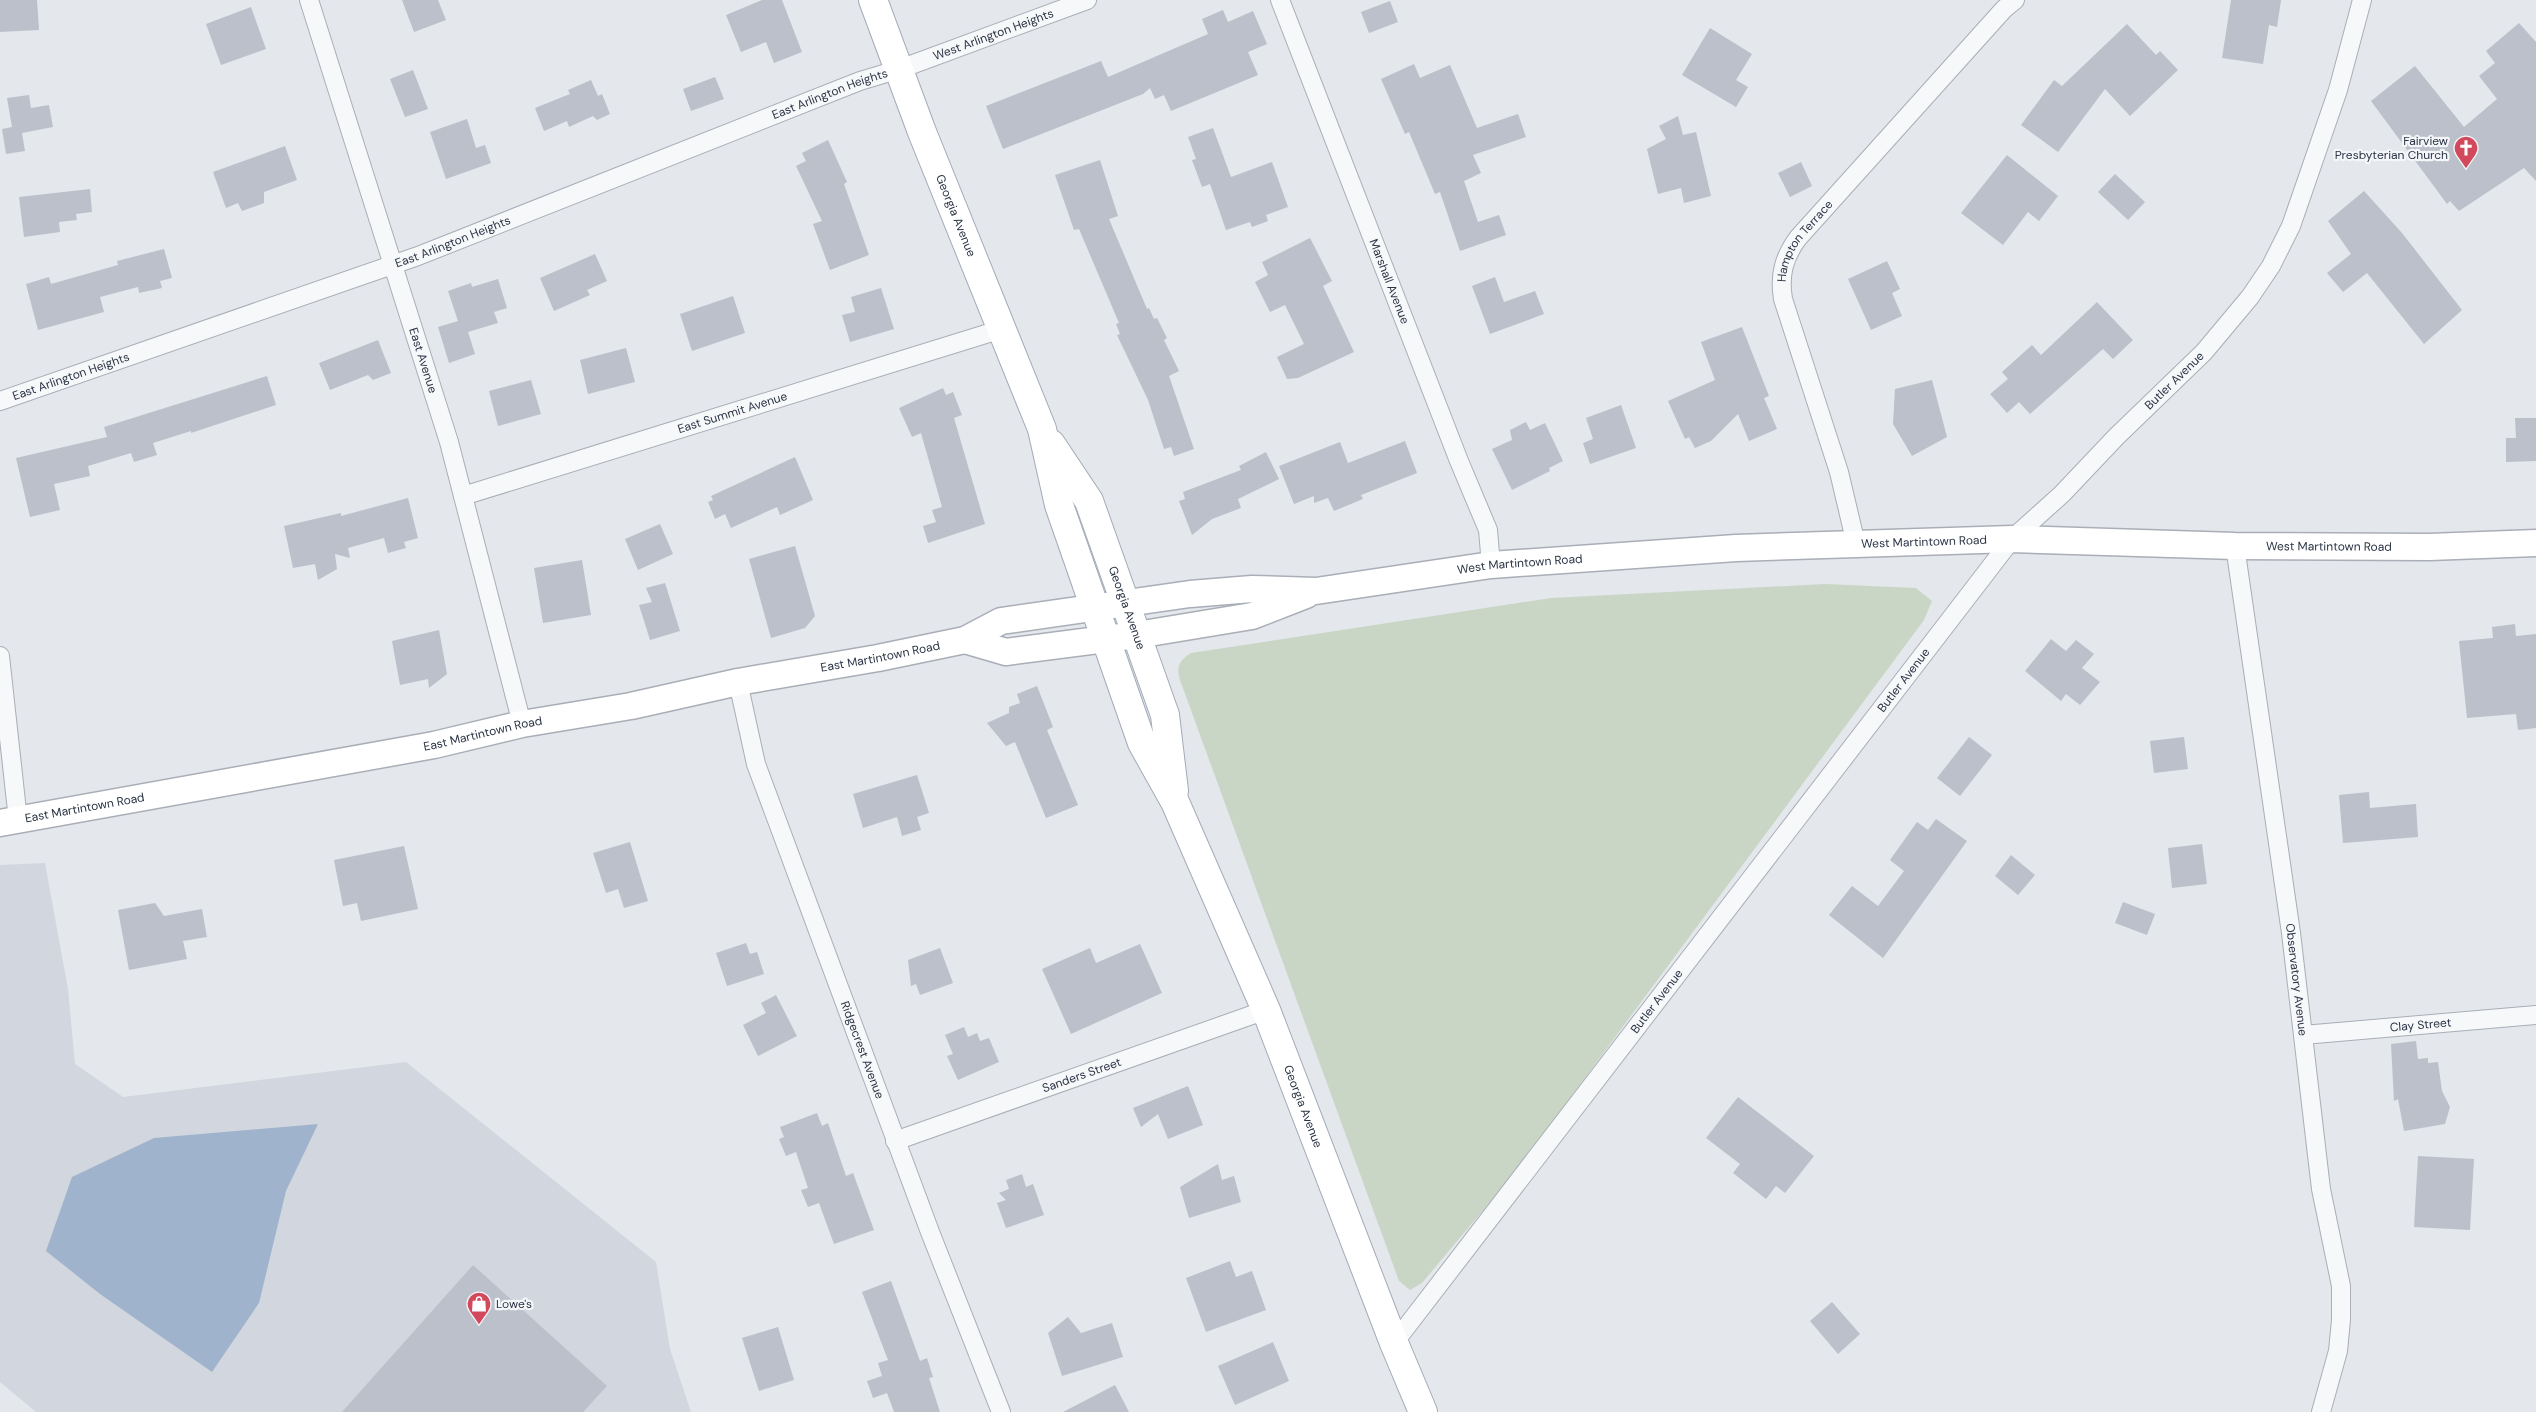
<svg xmlns="http://www.w3.org/2000/svg" width="2536" height="1412" font-family="'DM Sans',sans-serif">
	<rect width="100%" height="100%" fill="#e4e7ec"/>
	<!-- built -->
	<polygon fill="#d2d6de" points="45,863 68,989 75,1064 123,1097 406,1062 656,1262 670,1349 691,1412 36,1412 0,1382 0,865"/>
	<!-- green -->
	<path fill="#c9d6c5" d="M1825,584L1916,588L1932,601L1924,620L1516,1171L1422,1283L1410,1290L1399,1281L1180,680C1176,666 1179,661 1191,653L1551,598Z"/>
	<!-- water -->
	<polygon fill="#9fb4cc" points="318,1124 286,1191 259,1303 212,1372 100,1294 46,1251 72,1177 154,1138"/>
	<!-- building -->
	<g fill="#bbc0ca">
		<polygon points="0,0 37,0 39,30 0,32"/>
		<polygon points="402,0 438,0 446,20 414,32"/>
		<polygon points="762,0 782,0 802,52 774,63 766,42 741,52 726,15"/>
		<polygon points="2231,0 2281,0 2277,27 2269,25 2263,64 2222,58"/>
		<polygon points="1390,1 1398,22 1369,33 1361,12"/>
		<polygon points="251,7 266,49 221,65 206,24"/>
		<polygon points="1223,10 1228,22 1253,11 1267,44 1248,52 1258,75 1171,111 1164,95 1155,99 1150,88 1143,94 1003,149 986,106 1101,61 1108,77 1208,34 1202,19"/>
		<polygon points="2519,23 2536,42 2536,181 2524,168 2459,211 2450,201 2447,204 2371,101 2415,66 2464,127 2497,99 2479,76 2495,63 2486,51"/>
		<polygon points="2127,24 2156,55 2160,51 2178,70 2130,116 2105,89 2058,152 2021,125 2054,80 2062,86"/>
		<polygon points="1710,28 1752,54 1736,80 1748,87 1736,107 1682,75"/>
		<polygon points="1414,64 1420,78 1450,65 1477,128 1518,114 1526,137 1473,155 1481,173 1464,181 1478,222 1499,215 1506,235 1460,251 1440,192 1435,194 1409,132 1405,134 1381,79"/>
		<polygon points="413,70 428,109 405,117 390,79"/>
		<polygon points="715,77 724,99 691,111 683,89"/>
		<polygon points="591,80 598,96 602,94 610,114 597,120 593,116 569,127 567,121 544,131 535,108 570,94 568,90"/>
		<polygon points="29,95 31,108 49,105 53,127 22,133 25,151 6,154 2,129 12,127 7,98"/>
		<polygon points="1678,116 1683,135 1696,132 1711,196 1684,203 1681,188 1658,194 1647,149 1666,139 1659,126"/>
		<polygon points="467,119 476,148 485,145 491,163 446,179 430,132"/>
		<polygon points="1213,128 1231,177 1272,162 1288,207 1266,215 1268,221 1252,227 1250,222 1226,230 1210,184 1202,187 1192,160 1196,159 1188,137"/>
		<polygon points="828,140 847,182 844,184 869,255 830,270 813,224 822,221 796,166 806,161 802,153"/>
		<polygon points="285,146 297,180 264,192 264,203 242,211 238,203 226,208 213,172"/>
		<polygon points="2007,155 2058,196 2039,221 2028,212 2003,245 1961,213"/>
		<polygon points="1100,160 1118,216 1109,219 1147,309 1149,308 1154,319 1157,318 1167,338 1164,340 1179,371 1169,376 1194,449 1174,456 1171,447 1164,449 1148,400 1117,335 1120,334 1116,324 1119,323 1079,229 1074,230 1055,175"/>
		<polygon points="1801,162 1812,186 1790,197 1778,173"/>
		<polygon points="2115,174 2145,202 2128,220 2098,192"/>
		<polygon points="90,189 92,212 76,214 77,220 59,222 60,232 24,237 19,197"/>
		<polygon points="2364,191 2402,233 2462,310 2424,344 2367,273 2343,292 2327,273 2351,254 2328,221"/>
		<polygon points="1310,238 1332,281 1323,286 1354,352 1298,378 1287,379 1277,357 1304,344 1285,305 1270,312 1255,282 1268,275 1262,262"/>
		<polygon points="164,249 172,278 160,281 162,288 139,293 138,287 100,297 104,312 38,330 26,284 49,277 51,284 118,265 117,261"/>
		<polygon points="595,254 607,281 587,290 590,295 554,311 540,278"/>
		<polygon points="1887,261 1900,289 1892,293 1902,316 1871,330 1848,279"/>
		<polygon points="1495,277 1504,302 1535,291 1544,314 1490,334 1472,286"/>
		<polygon points="498,279 507,308 494,312 498,323 468,332 475,354 449,363 438,327 458,321 448,291 471,283 472,287"/>
		<polygon points="881,288 894,329 850,342 842,315 855,312 851,297"/>
		<polygon points="733,296 745,333 692,351 680,314"/>
		<polygon points="2097,302 2133,340 2113,359 2103,349 2030,414 2019,402 2007,413 1990,394 2008,379 2002,372 2032,345 2041,355"/>
		<polygon points="1742,327 1769,396 1764,398 1777,429 1749,441 1738,414 1711,441 1695,448 1689,437 1685,439 1668,401 1715,380 1701,342"/>
		<polygon points="378,340 391,373 373,380 368,375 330,390 319,363"/>
		<polygon points="626,348 635,382 588,394 580,360"/>
		<polygon points="267,376 276,405 191,433 191,431 153,443 157,455 134,462 131,453 88,466 90,476 54,484 60,510 30,517 16,458 107,437 104,427"/>
		<polygon points="531,380 541,414 498,426 489,391"/>
		<polygon points="1932,380 1947,437 1912,456 1893,424 1895,389"/>
		<polygon points="943,388 946,395 953,392 962,415 954,418 985,524 928,543 923,526 936,522 932,510 942,507 921,433 912,437 899,408"/>
		<polygon points="1621,405 1636,448 1590,464 1583,443 1593,439 1586,418"/>
		<polygon points="2515,418 2536,418 2536,461 2506,462 2506,438 2516,438"/>
		<polygon points="1526,422 1530,430 1545,423 1563,461 1549,468 1550,471 1512,490 1492,449 1512,440 1510,430"/>
		<polygon points="1405,441 1417,473 1361,495 1363,499 1334,511 1328,498 1314,503 1314,496 1294,504 1279,466 1340,442 1348,463"/>
		<polygon points="1266,452 1279,479 1238,499 1241,508 1212,519 1192,535 1179,501 1185,499 1183,492 1241,470 1239,466"/>
		<polygon points="795,457 813,500 780,515 777,507 731,528 725,514 715,519 708,502 713,500 711,496"/>
		<polygon points="408,498 418,538 404,542 406,548 388,553 384,538 348,548 350,558 335,554 337,569 318,580 315,564 293,568 284,526 341,513 341,516"/>
		<polygon points="660,524 673,554 638,570 625,539"/>
		<polygon points="795,546 815,616 805,628 771,638 749,559"/>
		<polygon points="582,560 591,615 543,623 534,568"/>
		<polygon points="665,583 680,631 650,640 639,605 652,602 646,588"/>
		<polygon points="2515,624 2516,636 2536,634 2536,728 2518,730 2516,714 2467,718 2459,641 2493,638 2492,627"/>
		<polygon points="439,630 447,674 429,688 428,679 400,685 392,641"/>
		<polygon points="2051,639 2066,651 2076,640 2094,654 2082,668 2100,682 2080,705 2066,694 2061,701 2025,671"/>
		<polygon points="1037,686 1053,727 1047,730 1078,805 1046,818 1015,742 1006,746 987,723 1009,713 1009,707 1020,703 1017,694"/>
		<polygon points="1969,737 1992,755 1960,796 1937,778"/>
		<polygon points="2184,737 2188,769 2154,773 2150,741"/>
		<polygon points="917,775 929,813 917,817 921,830 902,836 897,817 863,828 853,794"/>
		<polygon points="2369,792 2370,808 2416,804 2418,837 2343,843 2339,795"/>
		<polygon points="1936,819 1967,841 1883,958 1829,915 1852,886 1878,906 1904,871 1890,860 1917,822 1928,830"/>
		<polygon points="630,842 648,901 624,908 618,889 606,893 593,853"/>
		<polygon points="2202,844 2207,884 2172,888 2168,848"/>
		<polygon points="404,846 418,909 361,921 357,903 343,906 334,860"/>
		<polygon points="2011,855 2035,875 2018,895 1995,876"/>
		<polygon points="2123,902 2155,914 2147,935 2115,923"/>
		<polygon points="155,903 164,916 202,909 207,937 183,941 187,959 129,970 118,910"/>
		<polygon points="746,943 750,954 757,952 764,974 727,986 716,953"/>
		<polygon points="1140,944 1162,993 1071,1034 1042,969 1090,948 1096,963"/>
		<polygon points="940,948 953,983 920,995 916,984 911,986 908,960"/>
		<polygon points="776,995 797,1036 758,1056 743,1025 766,1013 761,1003"/>
		<polygon points="964,1027 968,1037 977,1033 980,1041 989,1038 999,1062 958,1080 947,1056 953,1054 945,1035"/>
		<polygon points="2416,1041 2418,1059 2428,1058 2428,1063 2438,1062 2442,1091 2450,1107 2445,1124 2404,1131 2398,1099 2394,1101 2391,1044"/>
		<polygon points="1188,1086 1203,1125 1168,1139 1158,1114 1141,1127 1133,1108"/>
		<polygon points="1738,1097 1814,1156 1785,1193 1776,1186 1766,1199 1733,1173 1740,1164 1706,1138"/>
		<polygon points="817,1113 822,1126 828,1123 846,1176 853,1173 874,1230 834,1244 819,1203 808,1207 801,1190 808,1188 796,1152 786,1156 779,1139 784,1137 780,1127"/>
		<polygon points="2418,1156 2474,1159 2470,1230 2414,1227"/>
		<polygon points="1218,1164 1222,1180 1234,1176 1241,1202 1189,1218 1180,1187"/>
		<polygon points="1022,1174 1026,1187 1033,1184 1044,1215 1006,1228 997,1203 1006,1200 999,1193 1009,1189 1006,1180"/>
		<polygon points="1230,1261 1236,1277 1252,1271 1266,1310 1206,1332 1186,1278"/>
		<polygon points="473,1265 607,1386 583,1412 342,1412"/>
		<polygon points="891,1281 920,1361 927,1358 933,1377 929,1378 940,1412 894,1412 887,1393 873,1398 867,1381 882,1376 878,1363 888,1360 862,1292"/>
		<polygon points="1832,1302 1860,1334 1838,1354 1810,1321"/>
		<polygon points="1068,1317 1081,1333 1112,1323 1123,1357 1062,1376 1048,1333"/>
		<polygon points="778,1327 794,1380 759,1391 742,1338"/>
		<polygon points="1273,1342 1289,1381 1235,1405 1218,1366"/>
		<polygon points="1115,1385 1129,1412 1063,1412"/>
	</g>
	<g fill="none" stroke-linecap="round" stroke-linejoin="round">
		<defs>
			<g id="street">
				<path id="s1" d="M309,0L449,442L522,724"/>
				<path id="s2" d="M1280,0L1459,461L1488,530L1491,565"/>
				<path id="s3" d="M0,401L418,256L860,81L900,69L1087,0"/>
				<path id="s4" d="M463,496L1002,329"/>
				<path id="s5" d="M1856,544L1839,472L1783,299C1779,275 1784,257 1798,238L2004,9L2015,0"/>
				<path id="s6" d="M2235,546L2291,933L2321,1189L2341,1286V1320L2338,1351L2321,1412"/>
				<polyline points="0,656 18,820"/>
				<path id="s7" d="M738,682L756,764L930,1232L1001,1412"/>
				<path id="s8" d="M2303,1035L2536,1015"/>
				<path id="s9" d="M895,1141L1266,1010"/>
				<path id="s10" d="M1394,1343L2012,539L2062,494L2116,437L2204,352L2250,297L2271,266L2291,226L2338,90L2362,0"/>
			</g>
			<g id="secondary">
				<polyline points="965,640 1006,652 1137,635 1252,616 1306,595"/>
				<path id="s11" d="M0,823L434,745L522,724L631,706L738,682L878,658L965,640L1001,621L1190,594L1252,589L1316,591L1491,565L1736,548L1856,544L2012,539L2235,546L2429,547L2536,543"/>
			</g>
			<g id="primary">
				<path id="s12" d="M873,0L922,132L1042,429L1059,505L1142,743L1175,802L1266,1010L1394,1343L1423,1412"/>
				<path id="s13" d="M1051,444L1089,501L1165,715L1174,791"/>
			</g>
		</defs>
		<!-- street casing -->
		<use href="#street" stroke="#a9aeb7" stroke-width="20"/>
		<!-- secondary casing -->
		<use href="#secondary" stroke="#a9aeb7" stroke-width="29"/>
		<!-- primary casing -->
		<use href="#primary" stroke="#a3abb8" stroke-width="30"/>
		<!-- street -->
		<use href="#street" stroke="#f7f8fa" stroke-width="18"/>
		<!-- secondary -->
		<use href="#secondary" stroke="#fff" stroke-width="26"/>
		<!-- primary -->
		<use href="#primary" stroke="#fff" stroke-width="28"/>
	</g>
	<!-- icons -->
	<defs>
		<symbol id="church-pin" viewBox="-11 -11 22 30"><path d="M0 17L-7.5 6A9.5 9.5 0 1 1 7.5 6Z" fill="#d1495b" stroke="#f4f6f9"/><path d="M-1.2-6h2.4v3.5h3.3v2.4h-3.3V6h-2.4V-.1h-3.3v-2.4h3.3Z" fill="#fff"/></symbol>
		<symbol id="shop-pin" viewBox="-11 -11 22 30"><path d="M0 17L-7.5 6A9.5 9.5 0 1 1 7.5 6Z" fill="#d1495b" stroke="#f4f6f9"/><path d="M-5-2.5h2.3a2.7 3.5 0 0 1 5.4 0H5L5.5 6h-11ZM-1.5-2.5h3a1.5 2.3 0 0 0-3 0Z" fill="#fff"/></symbol>
	</defs>
	<g fill-rule="evenodd">
		<use href="#church-pin" x="2452" y="134" width="28" height="38"/>
		<use href="#shop-pin" x="465" y="1290" width="28" height="38"/>
	</g>
	<g text-anchor="middle" stroke-width="4.5" stroke-linejoin="round" paint-order="stroke">
		<!-- street labels -->
		<g font-size="12" fill="#2b3445" stroke="#f4f6f9">
			<text dy="4" stroke="none"><textPath href="#s3" startOffset="1059">West Arlington Heights</textPath></text>
			<text dy="4" stroke="none"><textPath href="#s3" startOffset="885">East Arlington Heights</textPath></text>
			<text dy="4" stroke="none"><textPath href="#s12" startOffset="231">Georgia Avenue</textPath></text>
			<text dy="4" stroke="none"><textPath href="#s3" startOffset="480">East Arlington Heights</textPath></text>
			<text dy="4" stroke="none"><textPath href="#s5" startOffset="321">Hampton Terrace</textPath></text>
			<text dy="4" stroke="none"><textPath href="#s2" startOffset="302">Marshall Avenue</textPath></text>
			<text dy="4" stroke="none"><textPath href="#s1" startOffset="378">East Avenue</textPath></text>
			<text dy="4" stroke="none"><textPath href="#s3" startOffset="75">East Arlington Heights</textPath></text>
			<text dy="4" stroke="none"><textPath href="#s10" startOffset="1241">Butler Avenue</textPath></text>
			<text dy="4" stroke="none"><textPath href="#s4" startOffset="282">East Summit Avenue</textPath></text>
			<text dy="4" stroke="none"><textPath href="#s11" startOffset="1951">West Martintown Road</textPath></text>
			<text dy="4" stroke="none"><textPath href="#s11" startOffset="2356">West Martintown Road</textPath></text>
			<text dy="4" stroke="none"><textPath href="#s11" startOffset="1546">West Martintown Road</textPath></text>
			<text dy="4" stroke="none"><textPath href="#s13" startOffset="182">Georgia Avenue</textPath></text>
			<text dy="4" stroke="none"><textPath href="#s11" startOffset="896">East Martintown Road</textPath></text>
			<text dy="4" stroke="none"><textPath href="#s10" startOffset="836">Butler Avenue</textPath></text>
			<text dy="4" stroke="none"><textPath href="#s11" startOffset="491">East Martintown Road</textPath></text>
			<text dy="4" stroke="none"><textPath href="#s11" startOffset="86">East Martintown Road</textPath></text>
			<text dy="4" stroke="none"><textPath href="#s6" startOffset="438">Observatory Avenue</textPath></text>
			<text dy="4" stroke="none"><textPath href="#s10" startOffset="431">Butler Avenue</textPath></text>
			<text dy="4" stroke="none"><textPath href="#s8" startOffset="118">Clay Street</textPath></text>
			<text dy="4" stroke="none"><textPath href="#s7" startOffset="389">Ridgecrest Avenue</textPath></text>
			<text dy="4" stroke="none"><textPath href="#s9" startOffset="198">Sanders Street</textPath></text>
			<text dy="4" stroke="none"><textPath href="#s12" startOffset="1189">Georgia Avenue</textPath></text>
		</g>
		<!-- poi labels -->
		<g font-size="12" fill="#2b3445" stroke="#f4f6f9" text-anchor="end">
			<text x="2448" y="145">Fairview<tspan x="2448" dy="14">Presbyterian Church</tspan></text>
			<text x="496" y="1308" text-anchor="start">Lowe's</text>
		</g>
	</g>
</svg>
